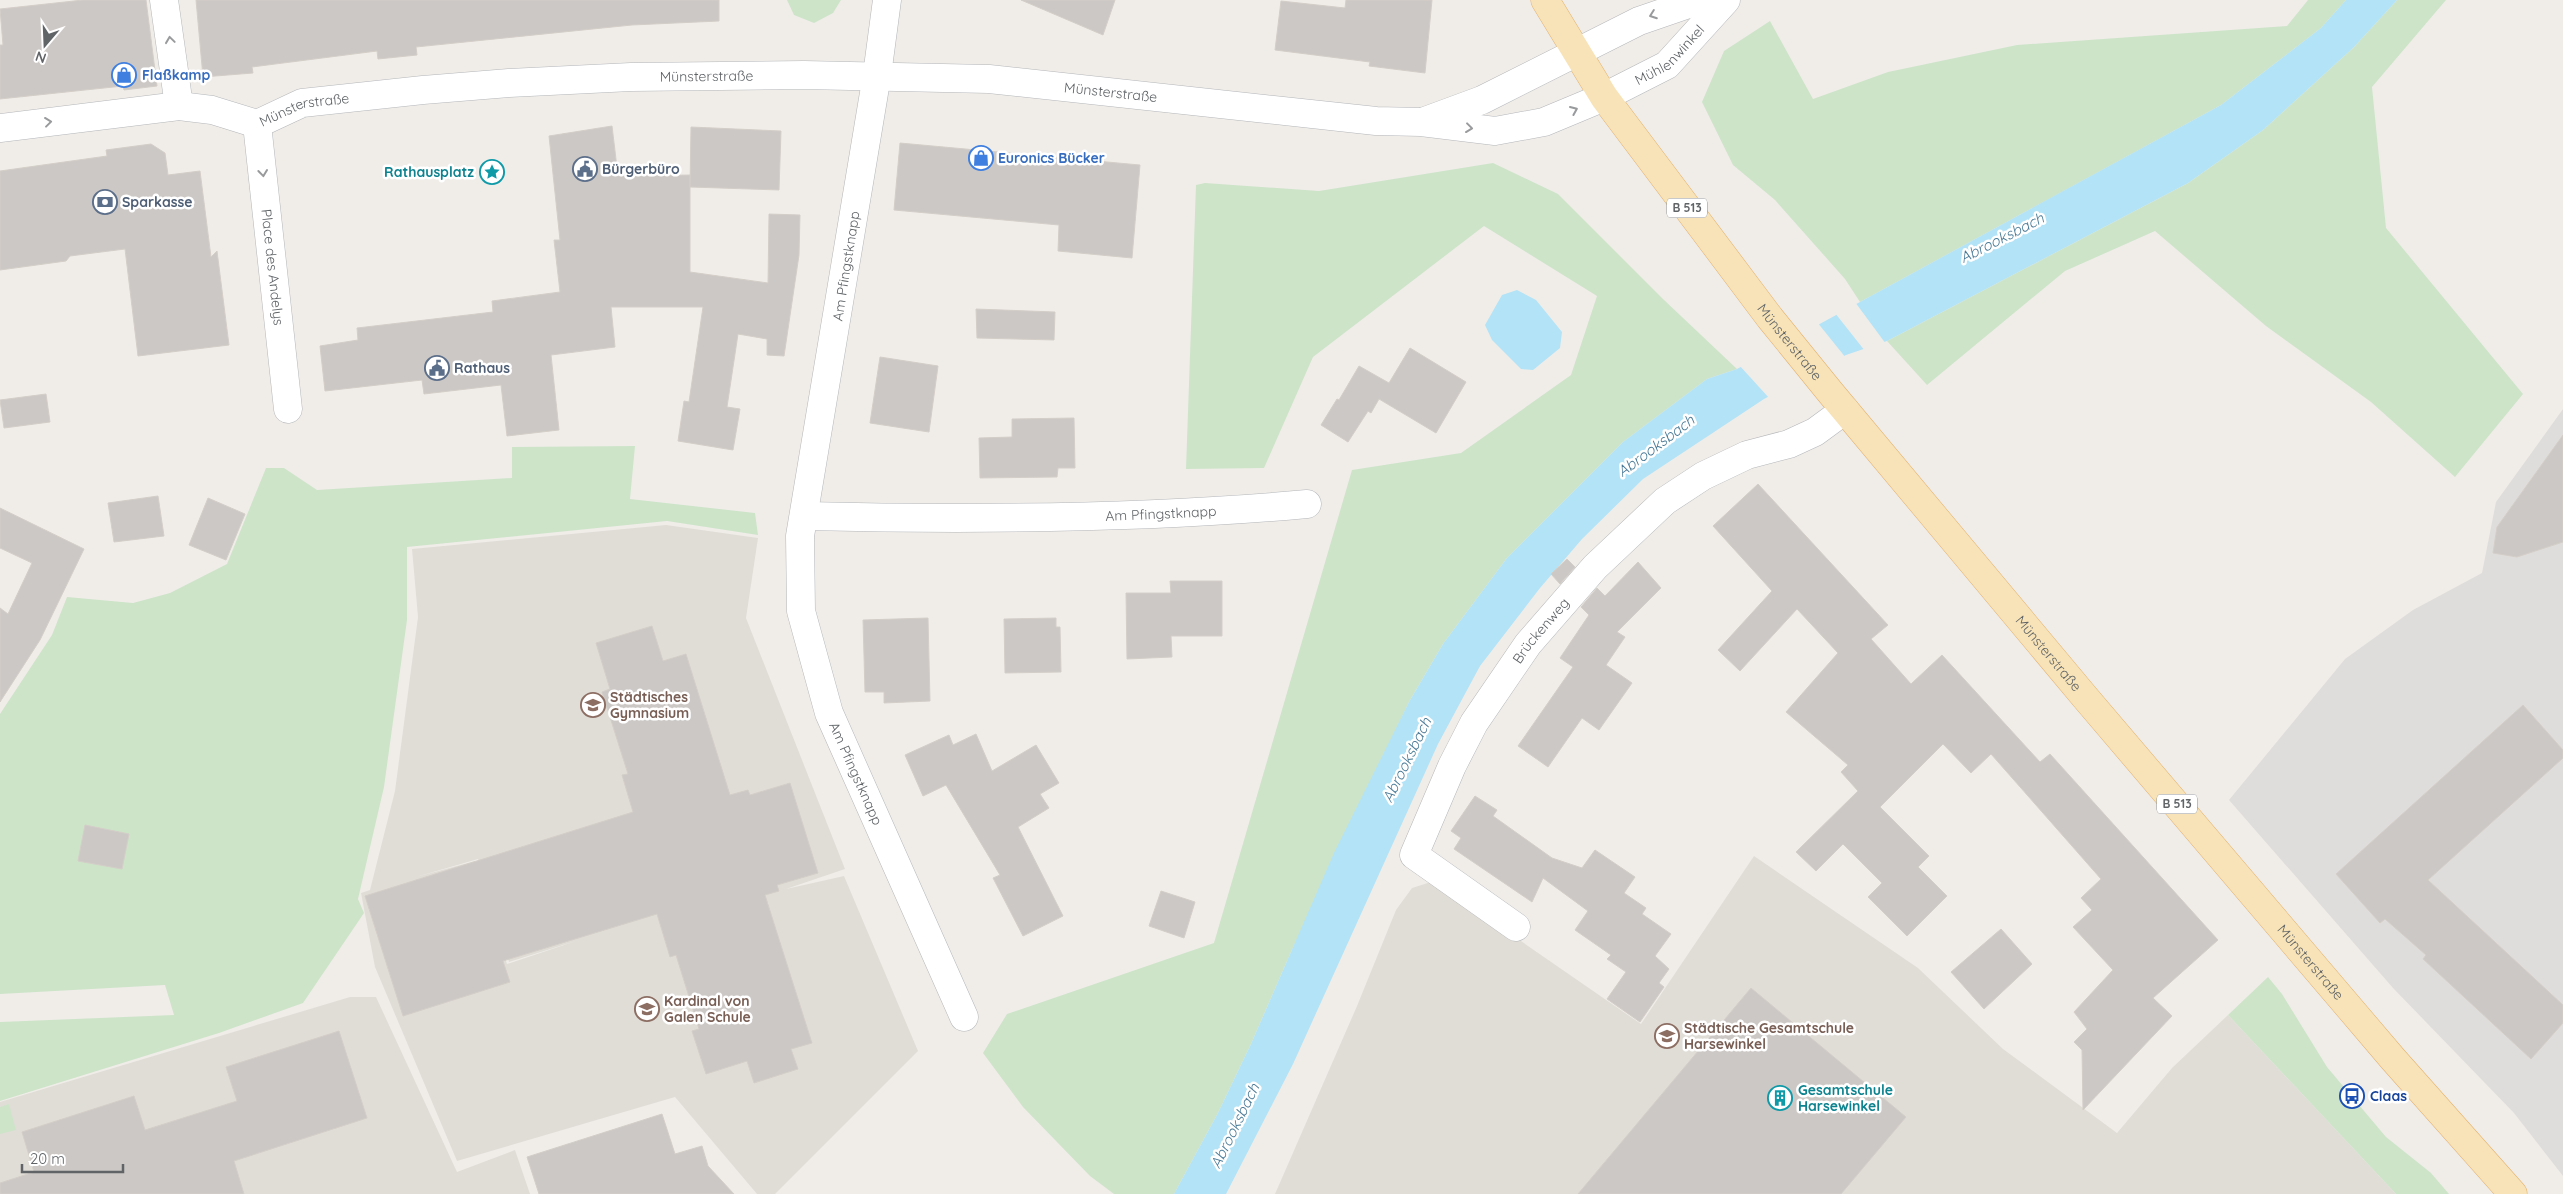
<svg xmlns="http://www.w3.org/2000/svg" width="2563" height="1194" font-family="Quicksand,sans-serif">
	<rect width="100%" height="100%" fill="#f0ede9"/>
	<!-- industrial -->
	<polygon fill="#dfdddb" points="2563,409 2563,1176 2514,1113 2393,988 2229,800 2345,659 2413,610 2482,573 2496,502"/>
	<!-- education -->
	<g fill="#e0ddd7" fill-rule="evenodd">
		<path d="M666,525L758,538L746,618L845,869L786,889L844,876L918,1051L775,1194H757L675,1097L457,1161L375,967L361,893L370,890L395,791L418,617L412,549ZM478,859L509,962L576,941L507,964L475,861L416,877Z"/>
		<polygon points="1754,856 1918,968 2003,1049 2117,1133 2172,1068 2228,1015 2396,1194 1275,1194 1357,1006 1396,910 1412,888 1434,881 1641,1024"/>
		<polygon points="350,997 376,997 457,1172 515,1150 530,1194 0,1194 0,1102"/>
	</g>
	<!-- green -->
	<g fill="#cde4c9">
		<polygon points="787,0 841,0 833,13 814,23 794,15"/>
		<polygon points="2308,0 2346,0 2321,28 2221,105 1860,302 1845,279 1775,200 1733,165 1702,102 1724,51 1770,21 1813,99 1888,72 2017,45 2287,26"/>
		<polygon points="2397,0 2446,0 2372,87 2386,228 2523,394 2455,477 2371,402 2266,326 2155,231 2065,271 1927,385 1887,341 2188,183 2263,130 2354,47"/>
		<polygon points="1493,163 1558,194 1663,299 1737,369 1707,379 1623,442 1507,558 1443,644 1409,702 1291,952 1251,1044 1218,1113 1174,1194 1114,1194 1090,1176 1023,1107 983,1053 1007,1014 1214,943 1352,470 1461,453 1571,375 1597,296 1484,226 1313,357 1264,468 1186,469 1196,185 1205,183 1319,191"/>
		<polygon points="635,446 630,499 755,513 758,535 667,521 407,547 407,620 384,787 358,899 364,913 303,1003 219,1033 0,1101 0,1022 174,1015 165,985 0,994 0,714 52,635 67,597 133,603 170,593 227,564 266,468 284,468 317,490 512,478 512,447"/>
		<polygon points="2268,977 2282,994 2327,1067 2386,1137 2431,1173 2449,1194 2396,1194 2228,1015"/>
		<polygon points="9,1104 16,1130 0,1134 0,1107"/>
	</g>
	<!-- water -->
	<g fill="#b3e3f6">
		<polygon points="2346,0 2397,0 2354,47 2263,130 2188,183 1887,341 1846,355 1764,399 1643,479 1582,539 1540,588 1480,666 1438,744 1293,1064 1226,1194 1174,1194 1218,1113 1251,1044 1334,853 1409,702 1443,644 1507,558 1623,442 1707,379 1737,369 2221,105 2321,28"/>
		<polygon points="1517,290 1536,300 1562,332 1560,348 1533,370 1521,369 1492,340 1485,325 1502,295"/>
	</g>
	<!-- pier -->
	<g fill="#f0ede9">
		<polygon points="1855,302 1886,344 1865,351 1835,313"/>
		<polygon points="1817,322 1846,358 1770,399 1739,365"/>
	</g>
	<!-- building -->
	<g fill="#ccc8c5" stroke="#d4cec8">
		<polygon points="83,0 146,0 157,86 124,90 123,86 0,99 0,45 3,45 0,9"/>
		<polygon points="196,0 719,0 719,21 632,25 416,47 417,55 378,59 377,51 252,67 253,73 203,77"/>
		<polygon points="1021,0 1115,0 1103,35"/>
		<polygon points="1346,0 1432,0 1425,73 1369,66 1370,62 1275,50 1281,1 1345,8"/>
		<polygon points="612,126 618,176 690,175 690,272 768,283 769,214 800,215 799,255 784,356 767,355 767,339 738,334 727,407 740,409 733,450 678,441 684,401 689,402 703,307 611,307 615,347 551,355 559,430 507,436 501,385 424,394 422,380 325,391 320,346 358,340 357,328 493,312 492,301 560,292 554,240 560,240 549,136"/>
		<polygon points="691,127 781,131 779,190 690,187"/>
		<polygon points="900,143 1140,165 1132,258 1058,251 1059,225 894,210"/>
		<polygon points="151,144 165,153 168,175 200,171 211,257 217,251 229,345 138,356 125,249 70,256 66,261 0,270 0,171 107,156 106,150"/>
		<polygon points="976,309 1055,312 1054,340 977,338"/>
		<polygon points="1410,348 1466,382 1436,433 1379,399 1371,413 1368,411 1348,442 1321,425 1337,399 1339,400 1359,366 1389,383"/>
		<polygon points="880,357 938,366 929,432 870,423"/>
		<polygon points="46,394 50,422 4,428 0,400"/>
		<polygon points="1074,418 1075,468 1058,468 1057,477 980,478 979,438 1012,437 1012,419"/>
		<polygon points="2563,435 2563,542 2517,557 2493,553 2497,527"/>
		<polygon points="1758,484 1888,625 1871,639 1911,684 1942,655 2040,762 2050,754 2218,940 2153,998 2172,1016 2083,1110 2082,1050 2074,1042 2087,1029 2074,1012 2113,970 2073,927 2092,910 2081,898 2101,879 1991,754 1971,773 1943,744 1880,807 1929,856 1918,867 1947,896 1907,936 1868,897 1882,883 1843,844 1816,871 1796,852 1858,791 1841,772 1848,765 1786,712 1838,653 1797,609 1740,671 1718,650 1772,591 1713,526"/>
		<polygon points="158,496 164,536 114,542 108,503"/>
		<polygon points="208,498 245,514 226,560 189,545"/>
		<polygon points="0,508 84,549 40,640 0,702 0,608 8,614 32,563 0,548"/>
		<polygon points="1567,559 1575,567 1560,584 1551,574"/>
		<polygon points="1638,562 1661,588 1617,632 1625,637 1606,665 1632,683 1599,730 1582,718 1548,767 1518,746 1573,667 1560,658 1589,615 1581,607 1597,588 1605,596"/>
		<polygon points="1170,581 1222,581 1222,636 1171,636 1172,657 1127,659 1126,593 1171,593"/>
		<polygon points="928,618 930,701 884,703 884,692 865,692 863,620"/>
		<polygon points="1056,618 1056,627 1060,627 1061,672 1005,673 1004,619"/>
		<polygon points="652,626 663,661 686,654 730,795 748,790 750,795 790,783 818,873 777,885 779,891 765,895 812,1043 791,1049 798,1069 754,1083 747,1061 706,1074 692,1031 699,1029 676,955 670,957 657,914 503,961 510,982 403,1016 365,896 633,812 622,775 628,774 602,692 610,689 596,643"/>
		<polygon points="2523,705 2563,750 2563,758 2428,880 2563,1005 2563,1023 2531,1059 2423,959 2426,955 2385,919 2380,923 2336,874"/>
		<polygon points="976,734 992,771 1036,745 1059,783 1040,794 1049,808 1018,827 1063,916 1023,936 993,878 1000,875 946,785 923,796 905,755 949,735 953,745"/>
		<polygon points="1475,796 1497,810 1493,816 1552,858 1582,868 1595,850 1635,877 1624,893 1646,908 1642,914 1671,934 1655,956 1669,969 1659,983 1664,987 1640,1022 1607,999 1626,972 1607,959 1611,955 1575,930 1588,911 1543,878 1532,902 1454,849 1461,838 1451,831"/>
		<polygon points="85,825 129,834 122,869 78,861"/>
		<polygon points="1161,891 1195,902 1184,938 1149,926"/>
		<polygon points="2001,929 2032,964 1984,1009 1951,972"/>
		<polygon points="1751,988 1906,1117 1841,1194 1578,1194"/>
		<polygon points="339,1031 367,1118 234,1161 244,1194 0,1194 0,1183 34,1172 22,1132 134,1096 145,1130 237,1101 226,1067"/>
		<polygon points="662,1114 675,1154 702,1146 708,1166 734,1194 539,1194 527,1157"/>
	</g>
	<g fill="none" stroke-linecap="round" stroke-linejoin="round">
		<defs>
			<g id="minor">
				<polyline points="164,0 179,106"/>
				<path id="s1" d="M887,0L877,75L800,536L801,611L829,713L964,1017"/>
				<polyline points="1425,121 1482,100 1639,21 1700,0"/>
				<path id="s2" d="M257,124L288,409"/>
				<path id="s3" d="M0,128L179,106L212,110L257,124L302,103L423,90L509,83L631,77L804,75L989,79L1376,121L1421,122L1495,131L1544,122L1604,97L1667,65L1726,0"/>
				<path id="s4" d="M805,516C972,520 1141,519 1307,504"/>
				<path id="s5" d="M1516,927L1414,855L1452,766L1474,723L1528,644L1595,567L1665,501L1703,476L1747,455L1789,444L1815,432L1845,410"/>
			</g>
			<g id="major">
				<path id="s6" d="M1545,0L1604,97L1770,318L1830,392L2084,696L2393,1059L2513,1194"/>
			</g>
		</defs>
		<!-- minor casing -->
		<use href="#minor" stroke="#b4b6b9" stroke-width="29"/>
		<!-- major casing -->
		<use href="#major" stroke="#e3b16f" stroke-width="29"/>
		<!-- minor -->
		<use href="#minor" stroke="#fff" stroke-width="28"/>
		<!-- major -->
		<use href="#major" stroke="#f7e3b7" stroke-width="28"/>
	</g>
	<!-- one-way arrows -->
	<defs><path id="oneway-chevron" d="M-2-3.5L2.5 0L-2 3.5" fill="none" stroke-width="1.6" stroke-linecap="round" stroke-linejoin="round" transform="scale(1.25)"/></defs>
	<g stroke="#989a9c">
		<use href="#oneway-chevron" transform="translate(1653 15) rotate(160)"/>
		<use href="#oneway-chevron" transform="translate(170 40) rotate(-98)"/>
		<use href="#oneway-chevron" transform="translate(1574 110) rotate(-23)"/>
		<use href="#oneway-chevron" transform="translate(48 122) rotate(-7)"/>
		<use href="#oneway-chevron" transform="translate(1469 128) rotate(7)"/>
		<use href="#oneway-chevron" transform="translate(263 173) rotate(83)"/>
	</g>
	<!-- icons -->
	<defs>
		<symbol id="shop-ring" viewBox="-11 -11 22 22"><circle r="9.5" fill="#fff" stroke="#3f7fe0" stroke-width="1.5"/><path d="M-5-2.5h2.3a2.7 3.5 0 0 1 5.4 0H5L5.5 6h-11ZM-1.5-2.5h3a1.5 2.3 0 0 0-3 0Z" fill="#3f7fe0"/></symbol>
		<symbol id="civic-ring" viewBox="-11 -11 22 22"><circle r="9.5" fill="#fff" stroke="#5c6f8a" stroke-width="1.5"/><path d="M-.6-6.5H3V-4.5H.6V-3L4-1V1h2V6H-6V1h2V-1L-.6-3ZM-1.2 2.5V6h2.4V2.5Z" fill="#5c6f8a"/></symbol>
		<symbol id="sight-ring" viewBox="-11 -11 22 22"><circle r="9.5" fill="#fff" stroke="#0f9aa8" stroke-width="1.5"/><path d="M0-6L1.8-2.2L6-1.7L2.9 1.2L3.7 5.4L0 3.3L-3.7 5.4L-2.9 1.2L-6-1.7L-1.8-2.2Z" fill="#0f9aa8"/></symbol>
		<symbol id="bank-ring" viewBox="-11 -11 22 22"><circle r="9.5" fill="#fff" stroke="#5c6f8a" stroke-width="1.5"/><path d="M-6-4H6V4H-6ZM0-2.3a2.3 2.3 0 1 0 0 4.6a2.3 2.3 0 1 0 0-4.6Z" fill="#5c6f8a"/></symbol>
		<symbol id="school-ring" viewBox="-11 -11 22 22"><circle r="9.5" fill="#fff" stroke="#8d6e63" stroke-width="1.5"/><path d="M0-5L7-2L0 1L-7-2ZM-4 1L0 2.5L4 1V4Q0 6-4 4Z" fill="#8d6e63"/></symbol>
		<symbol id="bus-ring" viewBox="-11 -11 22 22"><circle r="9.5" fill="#fff" stroke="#1a4fb4" stroke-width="1.5"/><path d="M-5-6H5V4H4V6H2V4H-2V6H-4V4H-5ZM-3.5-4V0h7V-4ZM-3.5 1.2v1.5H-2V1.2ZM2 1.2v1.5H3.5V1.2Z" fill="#1a4fb4"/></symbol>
		<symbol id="building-ring" viewBox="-11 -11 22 22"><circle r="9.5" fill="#fff" stroke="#0f9aa8" stroke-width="1.5"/><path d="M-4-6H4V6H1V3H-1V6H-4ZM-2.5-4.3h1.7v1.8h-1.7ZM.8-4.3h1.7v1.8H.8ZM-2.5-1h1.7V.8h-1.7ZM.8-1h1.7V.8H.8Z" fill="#0f9aa8"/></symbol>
	</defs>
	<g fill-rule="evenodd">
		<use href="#shop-ring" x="110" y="61" width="28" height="28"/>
		<use href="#shop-ring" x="967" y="144" width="28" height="28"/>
		<use href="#civic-ring" x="571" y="155" width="28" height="28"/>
		<use href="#sight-ring" x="478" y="158" width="28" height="28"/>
		<use href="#bank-ring" x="91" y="188" width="28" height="28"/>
		<use href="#civic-ring" x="423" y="354" width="28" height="28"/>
		<use href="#school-ring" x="579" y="691" width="28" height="28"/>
		<use href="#school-ring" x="633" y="995" width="28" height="28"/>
		<use href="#school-ring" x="1653" y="1022" width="28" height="28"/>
		<use href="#bus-ring" x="2338" y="1082" width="28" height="28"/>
		<use href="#building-ring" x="1766" y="1084" width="28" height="28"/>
	</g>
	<g text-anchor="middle" stroke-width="5" stroke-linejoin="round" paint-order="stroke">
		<!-- shield labels -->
		<g fill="#fff" stroke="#909295" stroke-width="1">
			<rect x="1667" y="198.5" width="40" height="19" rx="4"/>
			<rect x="2157" y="794.5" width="40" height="19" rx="4"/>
		</g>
		<g font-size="12" font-weight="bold" fill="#606467">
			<text x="1687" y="212">B 513</text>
			<text x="2177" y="808">B 513</text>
		</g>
		<!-- street labels -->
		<g font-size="14" fill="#606467" stroke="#fff">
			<text dy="5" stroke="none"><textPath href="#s3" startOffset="1701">Mühlenwinkel</textPath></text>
			<text dy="5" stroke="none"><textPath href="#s3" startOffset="716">Münsterstraße</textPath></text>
			<text dy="5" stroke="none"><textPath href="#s3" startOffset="1121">Münsterstraße</textPath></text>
			<text dy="5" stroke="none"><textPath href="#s3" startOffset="311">Münsterstraße</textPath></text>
			<text transform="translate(846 266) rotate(-81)" y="5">Am Pfingstknapp</text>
			<text dy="5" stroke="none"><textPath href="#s2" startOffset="144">Place des Andelys</textPath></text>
			<text dy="5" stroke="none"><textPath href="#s6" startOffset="421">Münsterstraße</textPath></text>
			<text dy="5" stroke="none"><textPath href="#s4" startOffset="356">Am Pfingstknapp</textPath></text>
			<text dy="5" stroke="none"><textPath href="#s5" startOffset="384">Brückenweg</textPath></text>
			<text dy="5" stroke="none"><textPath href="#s6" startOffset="826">Münsterstraße</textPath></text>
			<text dy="5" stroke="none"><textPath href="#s1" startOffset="790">Am Pfingstknapp</textPath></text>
			<text dy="5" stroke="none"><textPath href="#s6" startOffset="1231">Münsterstraße</textPath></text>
		</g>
		<!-- shop labels -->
		<g font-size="14" font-weight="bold" fill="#366cbe" stroke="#fff" text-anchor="start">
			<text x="142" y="80">Flaßkamp</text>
			<text x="998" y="163">Euronics Bücker</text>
		</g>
		<!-- service labels -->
		<g font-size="14" font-weight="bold" fill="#4e5e75" stroke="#fff" text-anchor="start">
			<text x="602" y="174">Bürgerbüro</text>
			<text x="122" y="207">Sparkasse</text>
			<text x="454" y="373">Rathaus</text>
		</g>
		<!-- culture labels -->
		<g font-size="14" font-weight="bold" fill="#0d838f" stroke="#fff" text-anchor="end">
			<text x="474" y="177">Rathausplatz</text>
			<text x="1798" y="1095" text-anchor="start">Gesamtschule<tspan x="1798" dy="16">Harsewinkel</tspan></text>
		</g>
		<!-- education labels -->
		<g font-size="14" font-weight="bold" fill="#785e54" stroke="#fff" text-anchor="start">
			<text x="610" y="702">Städtisches<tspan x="610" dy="16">Gymnasium</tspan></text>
			<text x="664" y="1006">Kardinal von<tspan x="664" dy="16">Galen Schule</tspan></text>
			<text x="1684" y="1033">Städtische Gesamtschule<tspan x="1684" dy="16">Harsewinkel</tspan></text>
		</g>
		<!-- transit labels -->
		<g font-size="14" font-weight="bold" fill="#164399" stroke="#fff" text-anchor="start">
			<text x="2370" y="1101">Claas</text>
		</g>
		<!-- water labels -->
		<g font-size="15" font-style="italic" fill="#497a97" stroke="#fff">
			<text transform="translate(2002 238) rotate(-27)" y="5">Abrooksbach</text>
			<text transform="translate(1656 446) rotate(-37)" y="5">Abrooksbach</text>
			<text transform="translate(1407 760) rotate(-64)" y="5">Abrooksbach</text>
			<text transform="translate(1235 1126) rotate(-64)" y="5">Abrooksbach</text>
		</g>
	</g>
	<!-- north arrow -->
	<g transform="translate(45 45) rotate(199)" stroke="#ffffff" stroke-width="4" paint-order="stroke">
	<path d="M0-4L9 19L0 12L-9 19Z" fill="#606467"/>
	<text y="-8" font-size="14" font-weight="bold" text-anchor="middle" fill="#606467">N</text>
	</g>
	<!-- scale -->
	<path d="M22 1164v8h101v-8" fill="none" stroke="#606467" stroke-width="2.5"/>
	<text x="30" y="1164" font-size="15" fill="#606467" stroke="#ffffff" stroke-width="4" paint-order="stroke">20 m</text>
</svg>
